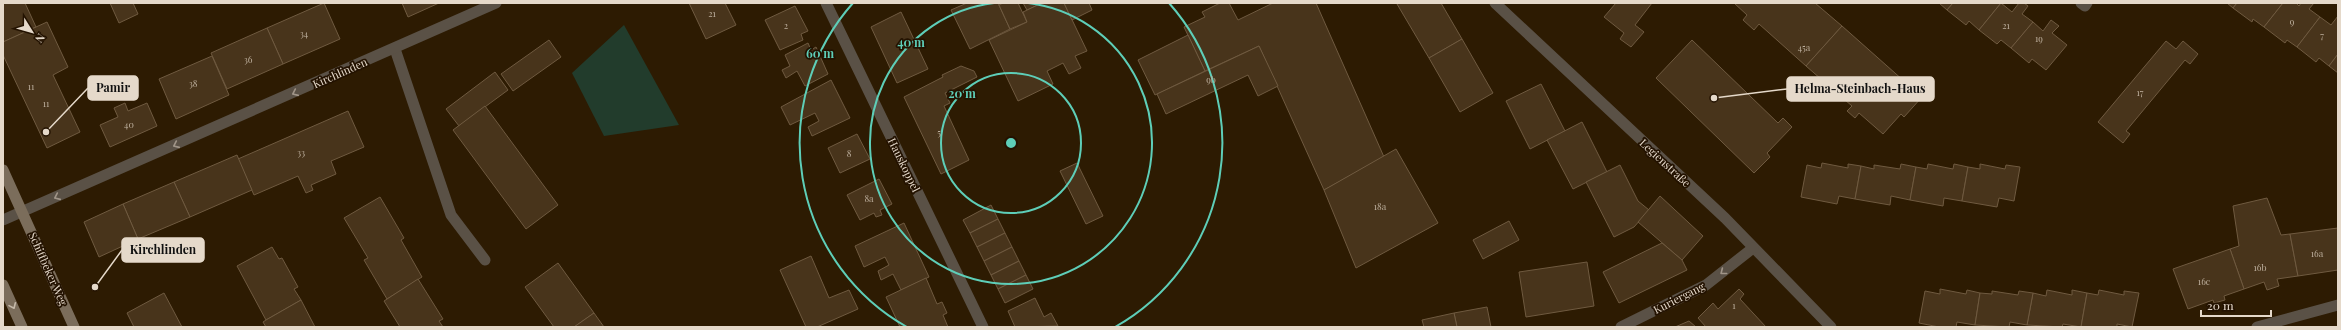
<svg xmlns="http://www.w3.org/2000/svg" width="2341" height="330" font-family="'Playfair Display',serif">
	<rect width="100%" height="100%" fill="#2d1b02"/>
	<!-- green -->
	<polygon fill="#223c2c" points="624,25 679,125 604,136 572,73"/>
	<!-- building -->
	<g fill="#48341b" stroke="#6f5a40">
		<polygon points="3,3 25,3 36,27 3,42"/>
		<polygon points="110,3 133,3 138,14 119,23"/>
		<polygon points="324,3 340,39 283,64 267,28"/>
		<polygon points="402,3 439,3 408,17"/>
		<polygon points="689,3 725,3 736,25 706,39"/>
		<polygon points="967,3 998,3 1010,29 970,49 951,10"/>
		<polygon points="1003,3 1018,3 1027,22 1010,29 999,5"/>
		<polygon points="1023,3 1042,3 1027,10"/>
		<polygon points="1042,3 1064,3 1087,51 1075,56 1081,68 1069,74 1063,63 1047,71 1053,84 1018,101 989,40 1027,22 1023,12"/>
		<polygon points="1064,3 1089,3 1092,10 1072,20"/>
		<polygon points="1220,3 1229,3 1238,20 1273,3 1316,3 1384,157 1324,190 1259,46 1205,71 1184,27 1205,17 1202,12"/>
		<polygon points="1399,3 1441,3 1462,39 1429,58 1397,4"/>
		<polygon points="1616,3 1652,3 1635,25 1644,32 1631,47 1620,39 1624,33 1604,17"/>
		<polygon points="1734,3 1815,3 1842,26 1806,66 1759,24 1754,30 1743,20 1747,15"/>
		<polygon points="1939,3 1953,3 1947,10"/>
		<polygon points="1953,3 2001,3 1979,30 1969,21 1966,25 1947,10"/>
		<polygon points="2001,3 2012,12 2019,3 2024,3 2028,6 2022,14 2033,22 2011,48 2001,40 1997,44 1979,30"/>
		<polygon points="2227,3 2237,3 2233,8"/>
		<polygon points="2237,3 2283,3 2264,27 2253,19 2252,22 2233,8"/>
		<polygon points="2283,3 2296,3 2299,6 2301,3 2314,3 2309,9 2320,17 2297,47 2287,40 2285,43 2264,27"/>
		<polygon points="795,6 808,31 801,34 803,40 780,50 765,20"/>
		<polygon points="901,12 928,69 897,83 871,27"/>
		<polygon points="2338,16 2338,54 2329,66 2319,58 2316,62 2297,47 2320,17 2331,25"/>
		<polygon points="2051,20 2059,26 2052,33 2067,45 2046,70 2032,59 2029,63 2011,48 2033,22 2043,31"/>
		<polygon points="47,22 68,67 53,75 80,132 47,148 3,55 3,42"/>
		<polygon points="1842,26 1922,97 1904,117 1901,114 1883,134 1859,113 1855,118 1847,111 1852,106 1806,66"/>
		<polygon points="267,28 283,64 227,89 211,53"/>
		<polygon points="1188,35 1205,71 1155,95 1138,60"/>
		<polygon points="1462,39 1493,93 1460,112 1429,58"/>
		<polygon points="549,40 561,57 513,91 501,74"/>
		<polygon points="1692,40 1778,123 1783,118 1792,127 1767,153 1770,157 1754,173 1656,78"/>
		<polygon points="2166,41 2176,49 2183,41 2198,54 2190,64 2185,60 2126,131 2130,134 2123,143 2098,122"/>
		<polygon points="808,43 811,50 816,47 828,74 805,86 797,71 786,78 782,70 790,66 785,55"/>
		<polygon points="1259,46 1278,86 1258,96 1248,75 1166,114 1157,94"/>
		<polygon points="2338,54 2338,73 2329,66"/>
		<polygon points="212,56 229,95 176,119 159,79"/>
		<polygon points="961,66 974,71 977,77 945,93 950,103 944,106 969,160 941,174 904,97 943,77 942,75"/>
		<polygon points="495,72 508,90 459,126 446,109"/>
		<polygon points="831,80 850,118 812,136 808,127 819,121 815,113 790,125 781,107"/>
		<polygon points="1541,84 1565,131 1530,149 1506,101"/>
		<polygon points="125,103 128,111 147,103 157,126 110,147 100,125 118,117 114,108"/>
		<polygon points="485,106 558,205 526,229 453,130"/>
		<polygon points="348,111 364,147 331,161 336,174 311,185 313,190 306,193 298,176 254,195 238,159"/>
		<polygon points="1582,122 1607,172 1573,189 1547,140"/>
		<polygon points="857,134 870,159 840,173 828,148"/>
		<polygon points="1396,149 1438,223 1356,268 1324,190"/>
		<polygon points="237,155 252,190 190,217 174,182"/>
		<polygon points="1077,163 1103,216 1086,224 1060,171"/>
		<polygon points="1822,163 1848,168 1848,164 1861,166 1855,199 1839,196 1837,204 1801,197 1807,165 1821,168"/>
		<polygon points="1901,164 1916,167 1910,200 1891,196 1890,205 1855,199 1861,166 1874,169 1874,165 1900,169"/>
		<polygon points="1928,164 1953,169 1954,164 1968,167 1962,201 1944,198 1943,206 1910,200 1916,167 1927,169"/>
		<polygon points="1980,164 2005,169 2006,165 2020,167 2014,201 1999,198 1997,207 1962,201 1968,167 1980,169"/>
		<polygon points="1620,165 1638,201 1649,210 1634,227 1614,237 1586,182"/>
		<polygon points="879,179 892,204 880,210 882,215 876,217 874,213 860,220 847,195"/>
		<polygon points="174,182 190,217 138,239 123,204"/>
		<polygon points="1660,196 1703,236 1682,260 1638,222"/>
		<polygon points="380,197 404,238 401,240 422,277 387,299 364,260 368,258 344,218"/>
		<polygon points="2267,198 2281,235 2290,234 2298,276 2277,279 2279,286 2267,290 2264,282 2244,289 2230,249 2239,246 2233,206"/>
		<polygon points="123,204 138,239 99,257 84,222"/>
		<polygon points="991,205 998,219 970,233 963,220"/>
		<polygon points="998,219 1005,233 977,247 970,233"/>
		<polygon points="1509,221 1519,240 1483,259 1473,240"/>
		<polygon points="904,223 929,277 901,290 893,274 881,280 878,271 889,265 885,257 864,267 855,246"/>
		<polygon points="2338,228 2338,270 2298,276 2290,234"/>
		<polygon points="1005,233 1012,247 984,261 977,247"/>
		<polygon points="1662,243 1682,260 1687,270 1619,303 1603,272"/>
		<polygon points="272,247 279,259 282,258 298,287 294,289 301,300 266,320 237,266"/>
		<polygon points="1012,247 1019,261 991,275 984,261"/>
		<polygon points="2230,249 2244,289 2224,296 2225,300 2214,303 2213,300 2188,309 2173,269"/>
		<polygon points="811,256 829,298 849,290 858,309 817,327 806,327 780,270"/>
		<polygon points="1019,261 1026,275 998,289 991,275"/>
		<polygon points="1587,262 1594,306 1526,317 1519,272"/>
		<polygon points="558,263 594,313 574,327 554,327 525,287"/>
		<polygon points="1026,275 1033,289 1005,303 998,289"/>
		<polygon points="926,278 937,304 942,302 947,313 943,315 948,327 900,327 886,297"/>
		<polygon points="418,279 443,319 439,321 443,327 400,327 384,301"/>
		<polygon points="1739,289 1744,294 1740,299 1766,327 1706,327 1698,318 1713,303 1718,309"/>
		<polygon points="1940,289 1966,294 1967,290 1980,293 1975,325 1957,322 1956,327 1939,327 1919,323 1925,291 1940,294"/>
		<polygon points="2047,290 2072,295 2072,290 2087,293 2081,327 2063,324 2062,327 2027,325 2033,293 2046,296"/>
		<polygon points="2099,290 2124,295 2124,291 2139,293 2132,327 2117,324 2117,327 2081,327 2087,293 2098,295"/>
		<polygon points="1992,291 2018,295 2019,291 2033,293 2027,325 2010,322 2009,327 1975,325 1980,293 1992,294"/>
		<polygon points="164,293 182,327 134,327 127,313"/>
		<polygon points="1035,298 1044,317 1051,313 1058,326 1015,327 1008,311"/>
		<polygon points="301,300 315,327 266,327 263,322 266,320"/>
		<polygon points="1487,307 1491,327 1457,327 1454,313"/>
		<polygon points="594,313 604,327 574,327"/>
		<polygon points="1454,313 1457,327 1424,327 1422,320"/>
		<polygon points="1689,321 1696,327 1675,327"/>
	</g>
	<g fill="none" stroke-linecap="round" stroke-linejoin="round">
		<!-- minor -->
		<g stroke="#5a5146" stroke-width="11">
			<polyline points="826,3 983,327"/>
			<polyline points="1495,3 1725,218 1831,327"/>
			<polyline points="2081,3 2085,6 2087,3"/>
			<polyline points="395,49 451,215 485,260"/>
			<polyline points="3,220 496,3"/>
			<polyline points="1621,327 1706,285 1753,248"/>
			<polyline points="2257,327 2338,305"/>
		</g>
		<!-- secondary -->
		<g stroke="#7b6d5b" stroke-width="11">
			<polyline points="3,170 74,327"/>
			<polyline points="3,285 22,327"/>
		</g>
	</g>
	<!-- one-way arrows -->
	<defs><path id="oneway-chevron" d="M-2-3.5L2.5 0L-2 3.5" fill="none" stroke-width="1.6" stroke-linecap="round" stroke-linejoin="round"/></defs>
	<g stroke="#a09588">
		<use href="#oneway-chevron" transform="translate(295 93) rotate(156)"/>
		<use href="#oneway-chevron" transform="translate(176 145) rotate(156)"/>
		<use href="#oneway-chevron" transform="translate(57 197) rotate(156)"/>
		<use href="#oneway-chevron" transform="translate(1723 272) rotate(142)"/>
	</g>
	<use stroke="#c5b9a9" href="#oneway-chevron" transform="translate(13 306) rotate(66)"/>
	<!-- distance rings -->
	<g fill="none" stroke="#5eceb8" stroke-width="2">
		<circle cx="1011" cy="143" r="70"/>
		<path d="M1028 3A141 141 0 1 1 994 3"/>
		<path d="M907 327A211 211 0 0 1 853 3M1169 3A211 211 0 0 1 1115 327"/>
	</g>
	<g text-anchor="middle" stroke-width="3.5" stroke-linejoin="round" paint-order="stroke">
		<!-- number labels -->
		<g font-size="9" fill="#beb09e">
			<text x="712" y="17">21</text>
			<text x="2292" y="25">9</text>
			<text x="786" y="29">2</text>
			<text x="2006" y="29">21</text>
			<text x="304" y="37">34</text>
			<text x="2322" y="39">7</text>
			<text x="2039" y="42">19</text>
			<text x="1804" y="51">45a</text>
			<text x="248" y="63">36</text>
			<text x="1211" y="83">9b</text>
			<text x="193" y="87">38</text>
			<text x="31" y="90">11</text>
			<text x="2140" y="96">17</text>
			<text x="46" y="107">11</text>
			<text x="129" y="128">40</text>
			<text x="939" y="136">5</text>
			<text x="301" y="156">33</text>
			<text x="849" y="157">8</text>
			<text x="869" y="202">8a</text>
			<text x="1380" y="210">18a</text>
			<text x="2317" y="257">16a</text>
			<text x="2260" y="271">16b</text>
			<text x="2204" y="285">16c</text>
			<text x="1734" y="309">1</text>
		</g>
		<!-- street labels -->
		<g font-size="11" fill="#e5d9ca" stroke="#231200">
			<text transform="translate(340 73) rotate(-24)" y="4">Kirchlinden</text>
			<text transform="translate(1665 163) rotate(43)" y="4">Legienstraße</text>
			<text transform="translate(904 165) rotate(64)" y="4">Hauskoppel</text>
			<text transform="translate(48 269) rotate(66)" y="4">Schiffbeker Weg</text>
			<text transform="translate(1679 298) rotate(-27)" y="4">Kuriergang</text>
		</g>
	</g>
	<circle cx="1011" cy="143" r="6" fill="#5eceb8" stroke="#231200" stroke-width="2"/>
	<g font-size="12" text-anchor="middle" font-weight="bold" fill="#5eceb8" stroke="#231200" stroke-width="3.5" stroke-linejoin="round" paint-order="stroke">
		<text x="911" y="47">40 m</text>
		<text x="820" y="58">60 m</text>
		<text x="962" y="98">20 m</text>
	</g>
	<!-- callouts -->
	<path fill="none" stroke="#e5d9ca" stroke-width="1.5" d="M46 132L88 88M1714 98L1787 89M95 287L122 250"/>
	<g fill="#e5d9ca" stroke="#231200" stroke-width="1.5">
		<circle cx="46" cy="132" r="4"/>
		<circle cx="1714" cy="98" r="4"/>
		<circle cx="95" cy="287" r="4"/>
	</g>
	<g fill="#e5d9ca" stroke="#e5d9ca" stroke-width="1.5">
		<rect x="88" y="76" width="50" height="24" rx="4"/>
		<rect x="1787" y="77" width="147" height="24" rx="4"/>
		<rect x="122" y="238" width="82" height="24" rx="4"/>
	</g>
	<g font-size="12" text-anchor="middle" font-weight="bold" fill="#111">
		<text x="113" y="92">Pamir</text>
		<text x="1860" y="93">Helma-Steinbach-Haus</text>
		<text x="163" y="254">Kirchlinden</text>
	</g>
	<!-- border -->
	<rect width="2341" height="330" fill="none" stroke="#e5d9ca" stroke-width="8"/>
	<!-- north arrow -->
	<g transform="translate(32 32) rotate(127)" stroke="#231200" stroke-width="3" paint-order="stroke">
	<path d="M0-3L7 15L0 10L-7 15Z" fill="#e5d9ca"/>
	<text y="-6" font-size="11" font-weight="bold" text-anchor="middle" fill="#e5d9ca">N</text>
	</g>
	<!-- scale -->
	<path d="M2201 310v6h70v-6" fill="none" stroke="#e5d9ca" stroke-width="2"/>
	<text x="2207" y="310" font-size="12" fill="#e5d9ca" stroke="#231200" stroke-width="3" paint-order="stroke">20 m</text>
</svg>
